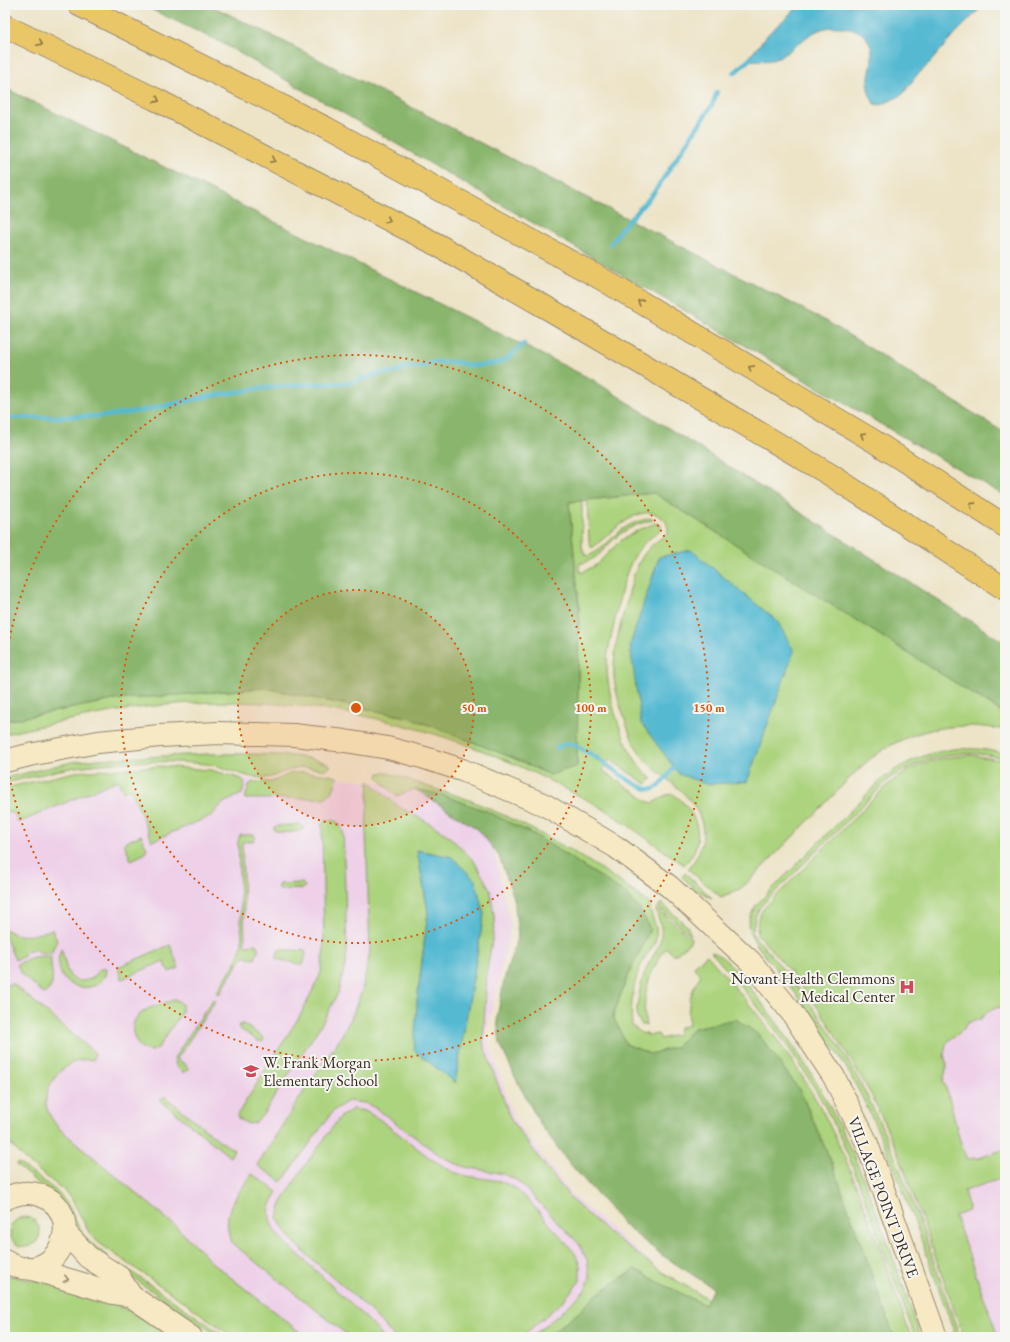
<svg xmlns="http://www.w3.org/2000/svg" width="1010" height="1342" font-family="'EB Garamond',serif">
	<rect width="100%" height="100%" fill="#f6f6f2"/>
	<filter id="ink" filterUnits="userSpaceOnUse"><feTurbulence type="fractalNoise" baseFrequency=".025" numOctaves="2"/><feDisplacementMap in="SourceGraphic" scale="8" xChannelSelector="R" yChannelSelector="G"/><feConvolveMatrix kernelMatrix="1 2 1 2 8 2 1 2 1" color-interpolation-filters="sRGB"/></filter>
	<filter id="wash" filterUnits="userSpaceOnUse"><feTurbulence type="fractalNoise" baseFrequency=".012" numOctaves="4" result="noise"/><feDisplacementMap in="SourceGraphic" scale="16" xChannelSelector="R" yChannelSelector="G"/><feGaussianBlur stdDeviation="0.9" result="paint"/><feColorMatrix in="noise" values="0 0 0 0 0 0 0 0 0 0 0 0 0 0 0 0 0 1.4 0 .05"/><feComposite in="paint" operator="in"/></filter>
	<g filter="url(#wash)">
		<rect width="100%" height="100%" fill="#ede4c8"/>
		<!-- built -->
		<g fill="#eed0e8">
			<polygon points="1005,766 1005,1337 970,1337 895,1120"/>
			<polygon points="211,770 263,783 296,773 369,781 415,789 488,824 511,927 486,1034 514,1119 574,1197 662,1272 560,1337 266,1337 5,1107 5,790"/>
		</g>
		<!-- green -->
		<g fill="#acd37d" stroke="#747e4e" fill-rule="evenodd">
			<path d="M654,493L1005,714V730C960,721 915,727 877,754C857,768 841,788 824,805C798,831 773,857 747,883L740,889L721,897L688,869C702,852 708,834 698,813C686,787 656,776 640,753C633,743 629,732 625,720C620,706 615,690 614,676C613,651 620,625 627,601C631,584 635,567 645,553C651,545 660,539 668,533C668,526 667,521 661,517C640,500 609,536 592,548L590,546L589,541L587,500Z"/>
			<path d="M582,501V546L584,553L587,556C602,552 611,537 623,529C631,523 640,521 650,518L654,520C639,523 625,529 614,539C602,551 597,560 579,564V568L581,573L596,565L620,541L638,530L656,523L661,525V529C653,536 643,543 637,552C624,571 619,601 614,624C611,638 606,654 607,669C608,701 626,759 652,779L646,784L609,759L603,771L641,796L646,801L653,803L666,795L673,794C698,811 708,842 684,865C658,847 633,828 607,811C591,801 573,793 556,784C433,720 292,691 154,706C103,712 54,723 5,734V721L114,700L265,688L411,718L511,757L550,775L577,766L579,605L569,502Z"/>
			<path d="M954,749C972,748 988,749 1005,754V759C961,746 928,756 890,778L760,907L755,917L753,931L748,926L750,916L757,904L879,782C901,763 925,753 954,749Z"/>
			<path d="M209,754C233,754 315,752 331,766L326,770C314,768 302,766 290,770C280,772 273,779 262,778C242,778 224,765 206,764C163,760 118,761 76,767C52,771 28,778 5,783V778L72,762L99,759Z"/>
			<path d="M971,755L1005,761V1006C994,1008 986,1011 980,1020H974L966,1024L963,1030L952,1038L946,1044L944,1055L947,1065L943,1082L948,1093L959,1137L967,1160L975,1157L976,1159L1005,1149V1161L1000,1179L964,1191L969,1209L968,1211L955,1216L998,1337H964L900,1158L873,1098L853,1063L821,1012L784,964L757,934L758,919L763,909L886,786C913,764 937,757 971,755Z"/>
			<polygon points="159,766 211,770 242,779 245,783 242,794 223,803 211,816 152,841 131,789 123,792 118,780 18,823 14,813 5,811 5,788 75,772"/>
			<path d="M303,772L330,775L337,777C337,786 332,792 325,798L245,799L249,785L253,782H272L291,773Z"/>
			<path d="M379,773C390,771 412,781 423,785C440,791 458,795 474,802C537,829 596,862 650,904C649,918 659,923 656,939C654,948 645,955 642,963C633,983 630,1005 632,1026L641,1033L647,1034L648,1036L658,1034L661,1039L678,1034L679,1028L689,1025C687,1006 690,991 701,975L694,968L695,965L707,955C751,1005 794,1056 825,1116C861,1186 884,1263 911,1337H894L833,1166L800,1091L759,1035L694,1028L676,1047L650,1054L626,1044L613,1016L625,983L650,929L641,911L625,893L535,835L486,811L443,795L415,789L396,796L380,780L378,776Z"/>
			<path d="M369,781L399,807L431,824L449,836L474,861L490,889L495,922L487,971L483,1043L511,1120L540,1159L573,1201L608,1232L662,1272L708,1299L705,1305L664,1285L635,1269L596,1295L578,1313L546,1337H531L562,1312L585,1290L590,1278L587,1260L579,1244L518,1181L504,1174L465,1167L452,1162L438,1154L377,1109L365,1103L348,1101L333,1111L282,1182L257,1165L299,1099L337,1043L351,1019L362,990L370,952L366,831ZM417,850L452,857L484,914L455,1083L417,1001L428,912Z"/>
			<path d="M325,820C335,819 339,821 343,831L347,947L346,962L338,993L324,1020L262,1116L255,1123L248,1124L238,1118L237,1115L301,1014L321,973L324,947L322,824Z"/>
			<path d="M300,824L303,827V829C297,833 279,834 274,830V827L278,826Z"/>
			<polygon points="141,835 147,849 144,854 131,860 124,843"/>
			<polygon points="240,835 254,835 256,838 254,841 242,842 245,945 256,944 259,949 255,959 243,956 219,994 217,992 234,965 242,946 238,842"/>
			<polygon points="685,873 712,898 696,890 682,877"/>
			<polygon points="302,883 305,886 303,889 279,890 277,888 279,884"/>
			<polygon points="661,903 687,926 691,935 658,907"/>
			<path d="M656,908L691,938L690,942L677,954H673L666,948C649,971 641,997 646,1025H642L636,1016C638,1000 640,982 647,967C652,956 660,948 661,936C663,923 656,917 656,908Z"/>
			<path d="M5,929C21,940 36,935 52,929L57,941L53,948L52,953H39L38,949L30,950L23,953L25,956L15,960L5,936Z"/>
			<path d="M749,930C796,982 839,1037 869,1100C907,1176 932,1258 960,1337H956C922,1243 892,1147 842,1060C836,1051 829,1042 823,1033C811,1015 800,998 786,981C773,964 757,950 749,930Z"/>
			<polygon points="170,945 179,968 169,972 164,961 122,979 118,967"/>
			<path d="M61,949C67,961 64,986 87,980C93,979 96,975 98,970L106,968C107,999 45,993 61,949Z"/>
			<polygon points="280,949 305,951 306,955 303,965 277,959 278,951"/>
			<path d="M711,952C726,955 745,981 754,993C782,1028 807,1064 828,1103C868,1177 893,1259 921,1337H915C904,1306 892,1274 881,1243C862,1189 843,1136 814,1087C785,1038 749,995 711,952Z"/>
			<path d="M51,956C49,970 59,984 44,994L22,975L17,964L32,957Z"/>
			<path d="M12,983L95,1053L93,1060C88,1059 83,1059 78,1061C61,1066 44,1086 46,1104C48,1115 54,1123 62,1131L172,1223L195,1245L210,1261L306,1337H233L187,1304L103,1246L91,1236L71,1198L61,1188L25,1160L5,1137V986Z"/>
			<polygon points="213,999 215,1001 177,1059 185,1064 188,1068 187,1071 183,1073 176,1066 174,1058"/>
			<path d="M174,1000H177L182,1004V1012L158,1048C141,1060 125,1031 137,1017C146,1007 162,1004 174,1000Z"/>
			<polygon points="243,1024 263,1037 264,1040 262,1042 258,1041 240,1029 238,1026"/>
			<polygon points="164,1096 219,1140 234,1150 230,1157 160,1100"/>
			<path d="M353,1109L365,1111L379,1119L430,1158L453,1172L467,1176L500,1181L515,1188L532,1204L575,1253L580,1265V1281L563,1301L521,1337H394C378,1318 361,1301 342,1285C320,1265 292,1246 278,1219L281,1204L301,1171L340,1117Z"/>
			<path d="M19,1163C34,1176 53,1185 65,1201C72,1209 75,1219 79,1228C86,1240 97,1249 108,1256L107,1261L85,1244L53,1194L34,1180L16,1165Z"/>
			<path d="M252,1174L278,1192C267,1209 267,1214 275,1232L372,1324L383,1337H350L233,1244C218,1215 236,1197 252,1174Z"/>
			<circle cx="25" cy="1232" r="15"/>
			<polygon points="120,1264 226,1337 219,1337 117,1267"/>
			<polygon points="5,1274 24,1279 48,1282 100,1296 156,1325 172,1337 5,1337"/>
		</g>
		<!-- forest -->
		<g fill="#89b56c" stroke="#627045">
			<polygon points="142,5 210,5 277,38 828,322 1005,433 1005,496 222,43"/>
			<polygon points="5,88 593,380 1005,643 1005,714 654,493 569,502 579,605 577,766 550,775 511,757 411,718 265,688 114,700 5,721"/>
			<polygon points="415,789 443,795 486,811 535,835 625,893 641,911 650,929 625,983 613,1016 626,1044 650,1054 676,1047 694,1028 736,1019 759,1035 800,1091 833,1166 894,1337 546,1337 578,1313 596,1295 635,1269 664,1285 705,1305 713,1288 662,1255 625,1226 571,1165 542,1127 518,1083 500,1044 497,1018 504,980 518,935 514,898 499,856 479,830"/>
		</g>
		<!-- water -->
		<g fill="#54b9d2" stroke="#487278">
			<path d="M798,5H984L955,34L926,67L917,75L902,95L881,105L874,104C872,99 869,94 868,89C867,78 875,57 871,47C867,35 861,31 849,28C810,21 804,46 775,59C767,62 755,60 747,60L769,33L787,17Z"/>
			<polygon points="691,550 777,621 794,651 747,782 706,784 679,774 641,723 630,645 659,557"/>
			<polygon points="417,850 452,857 475,880 484,914 455,1083 414,1050 417,1001 428,912"/>
		</g>
		<g fill="none" stroke-linecap="round" stroke-linejoin="round">
			<!-- stream -->
			<g stroke="#54b9d2" stroke-width="4.5">
				<polyline points="734,73 751,58"/>
				<polyline points="610,245 620,230 653,194 712,105 717,92"/>
				<polyline points="5,418 105,416 141,411 210,396 257,389 306,384 350,383 378,374 396,372 406,367 419,367 436,362 455,362 474,366 498,363 505,360 524,344"/>
				<path d="M557,748C562,745 567,743 572,744C591,749 637,793 653,789C660,788 670,773 674,767"/>
			</g>
		</g>
	</g>
	<g filter="url(#ink)">
		<g fill="none" stroke-linecap="round" stroke-linejoin="round">
			<defs>
				<g id="secondary">
					<polyline points="5,761 29,755 98,742 160,736 218,733 294,735 345,741 388,748 425,758 462,770 545,805 616,847 670,887 750,961 792,1013 834,1077 866,1141 936,1337"/>
					<path d="M5,1199C16,1193 28,1191 40,1195C91,1213 55,1293 5,1261"/>
					<polyline points="65,1232 88,1257 119,1277 131,1296 191,1337"/>
					<polyline points="29,1268 113,1293 131,1296"/>
				</g>
				<g id="highway">
					<polyline points="79,5 326,128 602,279 872,440 1005,526"/>
					<polyline points="5,26 155,99 436,244 559,315 829,474 1005,589"/>
				</g>
			</defs>
			<!-- secondary casing -->
			<use href="#secondary" stroke="#948773" stroke-width="24"/>
			<!-- highway casing -->
			<use href="#highway" stroke="#948773" stroke-width="24"/>
			<!-- secondary -->
			<use href="#secondary" stroke="#f6e9c3" stroke-width="22"/>
			<!-- highway -->
			<use href="#highway" stroke="#e9c769" stroke-width="22"/>
		</g>
		<!-- one-way arrows -->
		<defs><path id="oneway-chevron" d="M-2-3.5L2.5 0L-2 3.5" fill="none" stroke-width="1.6" stroke-linecap="round" stroke-linejoin="round"/></defs>
		<g stroke="#897140">
			<use href="#oneway-chevron" transform="translate(40 43) rotate(26)"/>
			<use href="#oneway-chevron" transform="translate(157 100) rotate(27)"/>
			<use href="#oneway-chevron" transform="translate(273 160) rotate(27)"/>
			<use href="#oneway-chevron" transform="translate(388 220) rotate(27)"/>
			<use href="#oneway-chevron" transform="translate(640 302) rotate(-149)"/>
			<use href="#oneway-chevron" transform="translate(751 368) rotate(-149)"/>
			<use href="#oneway-chevron" transform="translate(863 435) rotate(-149)"/>
			<use href="#oneway-chevron" transform="translate(972 505) rotate(-147)"/>
		</g>
		<use stroke="#988a70" href="#oneway-chevron" transform="translate(66 1279) rotate(13)"/>
	</g>
	<!-- distance rings -->
	<circle cx="356" cy="708" r="118" fill="#df570d" fill-opacity=".12"/>
	<g fill="none" stroke="#df570d" stroke-width="2" stroke-dasharray="2 4">
		<circle cx="356" cy="708" r="118"/>
		<circle cx="356" cy="708" r="235"/>
		<path d="M5 668A353 353 0 1 1 5 748"/>
	</g>
	<!-- icons -->
	<defs>
		<symbol id="hospital-bare" viewBox="-9 -9 18 18"><path d="M-5-5h3v3.5h4V-5h3V5h-3V1.5h-4V5h-3Z" fill="#d1495b" stroke="#f6f6f2" stroke-width="2.5" paint-order="stroke"/></symbol>
		<symbol id="school-bare" viewBox="-9 -9 18 18"><path d="M0-5L7-2L0 1L-7-2ZM-4 1L0 2.5L4 1V4Q0 6-4 4Z" fill="#d1495b" stroke="#f6f6f2" stroke-width="2.5" paint-order="stroke"/></symbol>
	</defs>
	<g fill-rule="evenodd">
		<use href="#hospital-bare" x="896" y="976" width="22" height="22"/>
		<use href="#school-bare" x="240" y="1060" width="22" height="22"/>
	</g>
	<g text-anchor="middle" stroke-width="4" stroke-linejoin="round" paint-order="stroke">
		<!-- poi labels -->
		<g font-size="16" fill="#3b2a1e" stroke="#f6f6f2" text-anchor="end">
			<text x="895" y="984">Novant Health Clemmons<tspan x="895" dy="18">Medical Center</tspan></text>
			<text x="263" y="1068" text-anchor="start">W. Frank Morgan<tspan x="263" dy="18">Elementary School</tspan></text>
		</g>
		<!-- street labels -->
		<g font-size="16" fill="#3b2a1e" stroke="#f6f6f2">
			<text transform="translate(884 1197) rotate(69)" y="6">VILLAGE POINT DRIVE</text>
		</g>
	</g>
	<circle cx="356" cy="708" r="6" fill="#df570d" stroke="#f6f6f2" stroke-width="2"/>
	<g font-size="12" text-anchor="middle" font-weight="bold" fill="#df570d" stroke="#f6f6f2" stroke-width="4" stroke-linejoin="round" paint-order="stroke">
		<text x="474" y="712">50 m</text>
		<text x="591" y="712">100 m</text>
		<text x="709" y="712">150 m</text>
	</g>
	<!-- margin -->
	<rect width="1010" height="1342" fill="none" stroke="#f6f6f2" stroke-width="20"/>
</svg>
